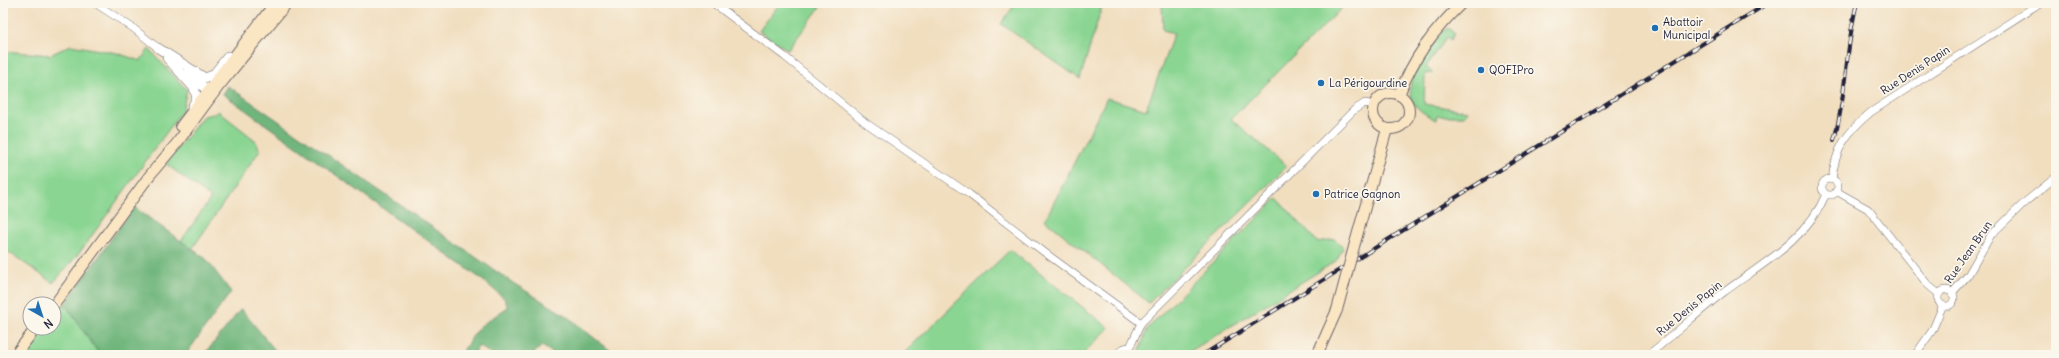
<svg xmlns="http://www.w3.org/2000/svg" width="2059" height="358" font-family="Delius,sans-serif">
	<rect width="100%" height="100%" fill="#fbf7ec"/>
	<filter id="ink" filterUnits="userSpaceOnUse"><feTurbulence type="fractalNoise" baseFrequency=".025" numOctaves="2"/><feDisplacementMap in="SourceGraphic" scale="8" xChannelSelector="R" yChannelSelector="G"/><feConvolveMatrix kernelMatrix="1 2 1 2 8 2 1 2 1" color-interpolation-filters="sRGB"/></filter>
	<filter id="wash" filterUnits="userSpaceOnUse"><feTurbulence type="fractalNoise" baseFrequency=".012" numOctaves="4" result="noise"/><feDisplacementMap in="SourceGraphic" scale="16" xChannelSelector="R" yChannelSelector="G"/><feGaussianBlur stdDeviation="0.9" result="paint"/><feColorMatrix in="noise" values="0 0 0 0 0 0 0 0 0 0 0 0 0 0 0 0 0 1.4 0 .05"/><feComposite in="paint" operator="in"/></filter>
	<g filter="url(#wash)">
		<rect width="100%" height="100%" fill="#f1debf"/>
		<!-- green -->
		<g fill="#8ad592" stroke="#567c66">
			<polygon points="780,3 823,3 788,50 759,31"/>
			<polygon points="1016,3 1103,3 1080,79 1001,24"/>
			<polygon points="1162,3 1347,3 1231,119 1287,166 1149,303 1045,220 1107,98 1146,110 1174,33 1163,30"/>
			<path d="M1448,28L1454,33L1451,40L1447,37L1426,67L1433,73L1425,74L1424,104L1468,111L1464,116H1437L1436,120C1396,101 1409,78 1430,49C1435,43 1441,31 1448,28Z"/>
			<polygon points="71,45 117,53 140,61 149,49 187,90 182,111 80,252 53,283 3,248 3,51 50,55"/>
			<polygon points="218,111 255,140 260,150 192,249 181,241 211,198 166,164 203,116 214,114"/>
			<polygon points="1277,198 1317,242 1335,239 1343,248 1336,261 1184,355 1138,355 1147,329"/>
			<polygon points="1010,250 1109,328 1082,355 902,355"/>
			<polygon points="65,304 100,355 23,355 45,328 54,328 54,317"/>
		</g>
		<!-- forest -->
		<g fill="#6fb67c" stroke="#486c5c">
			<polygon points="228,86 513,283 565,315 616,355 556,355 542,346 532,355 493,355 479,346 472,355 460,355 479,327 508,307 504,298 480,278 223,94"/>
			<polygon points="134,207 206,259 231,292 186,354 187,355 100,355 65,304"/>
			<polygon points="241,309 279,355 204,355"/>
		</g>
	</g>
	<g filter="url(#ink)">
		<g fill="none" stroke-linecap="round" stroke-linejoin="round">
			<defs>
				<g id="minor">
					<polyline points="95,3 133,28 158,48"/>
					<polyline points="713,3 784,56 866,123 969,194 1044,252 1141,323"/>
					<circle cx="1830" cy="187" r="8"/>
					<path d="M1832,180C1835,148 1847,132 1871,112L2040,3"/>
					<polyline points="1836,191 1868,209 1928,285 1939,294"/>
					<circle cx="1946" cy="298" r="8"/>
					<polyline points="1952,293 1968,275 1991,235 2024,203 2056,177"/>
					<polyline points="1116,355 1124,348 1130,347 1141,323 1354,110 1365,103 1374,105"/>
					<path d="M1648,355C1674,335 1698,312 1724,292C1762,264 1807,240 1826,194"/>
					<polyline points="1915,355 1932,331 1943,305"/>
				</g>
				<g id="tertiary">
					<polyline points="158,48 205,78 213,75 228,56"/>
					<polyline points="167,58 194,88 197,98 192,107"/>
					<polyline points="188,74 213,95"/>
				</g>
				<g id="secondary">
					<circle cx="1391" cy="111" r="18"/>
					<path d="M1399,95C1413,58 1434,30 1462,3"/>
					<polyline points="181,126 275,3"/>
					<polyline points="1355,243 1387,129"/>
					<polyline points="54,305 150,175 177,143 219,86 287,3"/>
					<polyline points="15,355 36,328"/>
					<polyline points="1317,355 1337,310"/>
				</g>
			</defs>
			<!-- minor casing -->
			<use href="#minor" stroke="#6a6469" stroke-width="8"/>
			<!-- tertiary casing -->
			<use href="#tertiary" stroke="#6a6469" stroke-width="10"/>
			<!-- secondary casing -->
			<use href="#secondary" stroke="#6a6469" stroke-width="12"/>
			<!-- minor -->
			<use href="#minor" stroke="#fff" stroke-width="7"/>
			<!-- tertiary -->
			<use href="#tertiary" stroke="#fff" stroke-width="9"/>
			<!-- secondary -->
			<use href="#secondary" stroke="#fbe6c4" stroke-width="10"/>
			<defs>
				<g id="rail">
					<path d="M1834,140C1847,95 1845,48 1857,3"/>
					<polyline points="1203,355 1768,3"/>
				</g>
			</defs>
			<!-- rail casing -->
			<use href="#rail" stroke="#22223b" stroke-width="4"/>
			<!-- rail -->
			<use href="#rail" stroke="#fbf7ec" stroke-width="2.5" stroke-dasharray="8" stroke-linecap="butt"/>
			<defs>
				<polyline id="secondary-bridge" points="1337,310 1355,243"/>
			</defs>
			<!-- secondary-bridge casing -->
			<use href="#secondary-bridge" stroke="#6a6469" stroke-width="12" stroke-linecap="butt"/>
			<!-- secondary-bridge -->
			<use href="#secondary-bridge" stroke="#fbe6c4" stroke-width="10"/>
		</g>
	</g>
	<!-- markers -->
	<g fill="#1f6fb2" stroke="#fbf7ec" stroke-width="1.5">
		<circle cx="1655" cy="28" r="4"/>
		<circle cx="1481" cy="70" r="4"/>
		<circle cx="1321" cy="83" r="4"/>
		<circle cx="1316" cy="194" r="4"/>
	</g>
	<g text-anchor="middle" stroke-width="3.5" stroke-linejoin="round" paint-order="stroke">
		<!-- poi labels -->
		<g font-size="11" fill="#22223b" stroke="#fbf7ec" text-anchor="start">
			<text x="1663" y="26">Abattoir<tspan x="1663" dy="13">Municipal</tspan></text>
			<text x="1489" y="74">QOFIPro</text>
			<text x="1329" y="87">La Périgourdine</text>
			<text x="1324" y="198">Patrice Gagnon</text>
		</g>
		<!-- street labels -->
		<g font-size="11" fill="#22223b" stroke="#fbf7ec">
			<text transform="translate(1915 70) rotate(-33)" y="4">Rue Denis Papin</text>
			<text transform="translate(1968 252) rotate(-55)" y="4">Rue Jean Brun</text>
			<text transform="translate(1689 308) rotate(-39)" y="4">Rue Denis Papin</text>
		</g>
	</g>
	<!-- margin -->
	<rect width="2059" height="358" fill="none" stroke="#fbf7ec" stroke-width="16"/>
	<!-- north arrow -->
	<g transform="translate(42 316) rotate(141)"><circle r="19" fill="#fbf7ec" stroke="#a4a2a5"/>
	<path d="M0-3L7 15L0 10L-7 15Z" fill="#1f6fb2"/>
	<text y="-6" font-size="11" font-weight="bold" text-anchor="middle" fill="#22223b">N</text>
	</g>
</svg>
